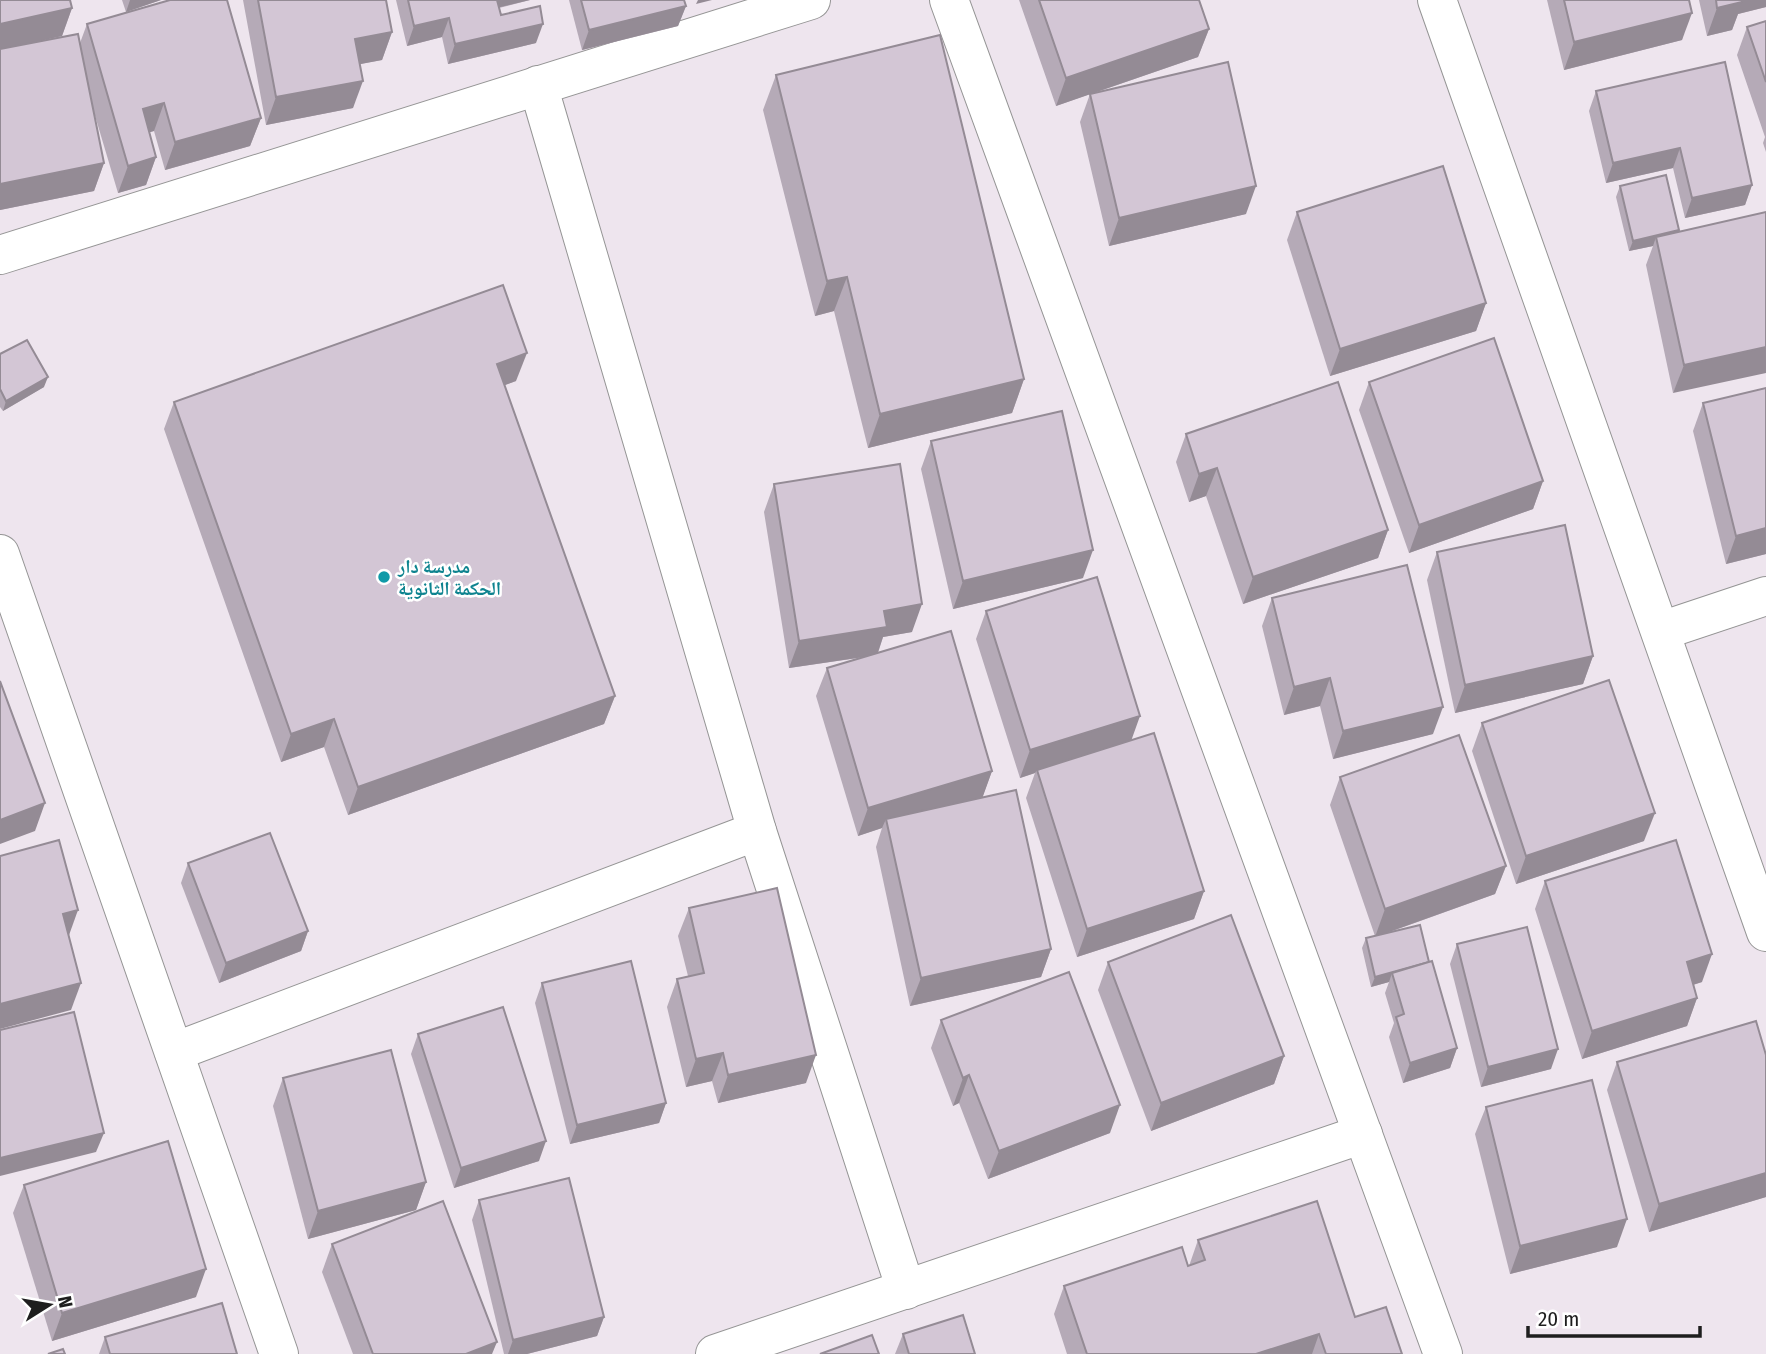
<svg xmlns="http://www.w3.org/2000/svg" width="1766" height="1354" font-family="'Fira Sans Condensed','Noto Naskh Arabic',sans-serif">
	<rect width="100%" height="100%" fill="#eee5ee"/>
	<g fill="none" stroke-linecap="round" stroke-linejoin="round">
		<defs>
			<g id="minor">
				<polyline points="949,0 1443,1354"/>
				<polyline points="1437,0 1766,932"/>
				<polyline points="538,85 757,831 906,1290"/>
				<polyline points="0,255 811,0"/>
				<polyline points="0,554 279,1354"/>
				<polyline points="1661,631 1766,596"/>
				<polyline points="174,1052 757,831"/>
				<polyline points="715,1354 1363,1134"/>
			</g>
		</defs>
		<!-- minor casing -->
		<use href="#minor" stroke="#959595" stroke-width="40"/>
		<!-- minor -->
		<use href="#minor" stroke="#fff" stroke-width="38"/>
	</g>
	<!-- wall -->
	<g fill="#b5aab7">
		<polygon points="0,0 70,0 72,8 62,36 19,46 78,34 80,43 87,24 170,0 227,0 261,118 250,146 165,170 154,131 149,132 156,157 146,185 118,193 93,109 104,163 94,191 0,210"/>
		<polygon points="122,0 161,0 126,12"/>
		<polygon points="243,0 386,0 392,32 382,60 360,64 353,108 266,125"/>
		<polygon points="396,0 530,0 499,8 501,15 536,43 448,64 442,37 407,46"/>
		<polygon points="569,0 684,0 686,6 678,26 582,50"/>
		<polygon points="1019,0 1199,0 1209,29 1198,57 1091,94 1246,214 1109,246 1080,122 1090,94 1056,106"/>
		<polygon points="1547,0 1689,0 1682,40 1564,70"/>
		<polygon points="1699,0 1766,0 1766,7 1738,14 1732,30 1707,36"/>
		<polygon points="1766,21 1766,152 1763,143 1765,137 1737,55 1747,27"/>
		<polygon points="776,75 1024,379 1012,413 868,448 834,311 815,316 763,110"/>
		<polygon points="1596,91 1752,185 1745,205 1685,218 1673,168 1606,183 1589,111"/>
		<polygon points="1620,186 1679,230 1678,232 1766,212 1673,393 1646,265 1653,246 1629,251 1616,197"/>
		<polygon points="1297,212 1486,303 1476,331 1330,376 1287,240"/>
		<polygon points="0,354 44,387 3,411 0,407"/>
		<polygon points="516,381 504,385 615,696 604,724 348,815 324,747 281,762 164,429 174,402"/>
		<polygon points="1369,382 1543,481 1533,509 1409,553 1359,410"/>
		<polygon points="1703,403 1766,554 1726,564 1693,431"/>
		<polygon points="1186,434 1388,530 1378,558 1243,604 1206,496 1189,502 1176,462"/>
		<polygon points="931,441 1083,578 953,609 921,469"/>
		<polygon points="774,484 912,632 883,637 878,653 992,771 982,798 1051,949 1041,977 910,1006 876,847 882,828 858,836 816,696 827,668 865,657 789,668 764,512"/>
		<polygon points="1437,552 1593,656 1583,684 1455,713 1427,580"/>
		<polygon points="1272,598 1433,734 1333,759 1320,706 1284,715 1262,626"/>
		<polygon points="986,611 1131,740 1204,891 1194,919 1077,957 1026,798 1035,773 1020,778 976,639"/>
		<polygon points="1482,723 1644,841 1516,884 1472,751"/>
		<polygon points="1340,777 1506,866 1495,894 1387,933 1429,962 1457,1048 1450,1068 1403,1083 1389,1037 1394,1023 1385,993 1389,982 1371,987 1362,948 1366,938 1375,936 1330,805"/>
		<polygon points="188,863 308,931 301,951 219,983 181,883"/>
		<polygon points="1545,881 1702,982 1693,985 1697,998 1687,1026 1582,1059 1535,909"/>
		<polygon points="689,908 806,1083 718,1103 712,1081 686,1087 667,1007 677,979 688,976 678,936"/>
		<polygon points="1457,944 1551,1069 1481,1087 1450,964"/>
		<polygon points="1108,962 1284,1056 1274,1084 1151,1131 1098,990"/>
		<polygon points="542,983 666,1103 659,1123 570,1144 535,1003"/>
		<polygon points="941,1020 1110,1133 988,1179 959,1103 953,1106 931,1048"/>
		<polygon points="418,1034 539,1161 454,1188 411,1054"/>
		<polygon points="1766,1055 1766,1197 1649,1232 1607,1090 1617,1062"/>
		<polygon points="283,1078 426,1182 416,1210 308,1239 273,1106"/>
		<polygon points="1486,1107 1617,1247 1510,1274 1475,1134"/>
		<polygon points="24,1185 196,1297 52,1341 13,1213"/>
		<polygon points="479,1200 604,1317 597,1336 527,1354 504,1354 472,1220"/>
		<polygon points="1198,1240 1355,1317 1402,1354 1067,1354 1054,1314 1064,1286 1189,1266"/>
		<polygon points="332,1244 492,1354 353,1354 322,1272"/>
		<polygon points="903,1334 975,1354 895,1354"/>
		<polygon points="105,1337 237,1354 99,1354"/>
	</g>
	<!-- shaded-wall -->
	<g fill="#948b95">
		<polygon points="130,0 161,0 126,12"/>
		<polygon points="492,0 530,0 488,10"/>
		<polygon points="698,0 712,0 696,4"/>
		<polygon points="1734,0 1766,0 1766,7 1738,14 1732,30 1707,36 1717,8"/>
		<polygon points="686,6 678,26 582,50 589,30"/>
		<polygon points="72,8 62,36 0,50 0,24"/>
		<polygon points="1692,13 1682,40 1564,70 1574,42"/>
		<polygon points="449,18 442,37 407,46 414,26"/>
		<polygon points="543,24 536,43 448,64 455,44"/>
		<polygon points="1209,29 1198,57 1056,106 1066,78"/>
		<polygon points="392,32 382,60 345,67 355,39"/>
		<polygon points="363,81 353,108 266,125 276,97"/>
		<polygon points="164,103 154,131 133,137 143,109"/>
		<polygon points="261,118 250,146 165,170 175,142"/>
		<polygon points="1680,148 1673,168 1606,183 1613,163"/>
		<polygon points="156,157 146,185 118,193 128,166"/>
		<polygon points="104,163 94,191 0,210 0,184"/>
		<polygon points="1752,185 1745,205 1685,218 1692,198"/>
		<polygon points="1256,186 1246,214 1109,246 1119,218"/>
		<polygon points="1679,230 1675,240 1656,237 1653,246 1629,251 1633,241"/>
		<polygon points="847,277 834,311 815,316 827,281"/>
		<polygon points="1486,303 1476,331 1330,376 1340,349"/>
		<polygon points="1766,347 1766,373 1673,393 1684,365"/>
		<polygon points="527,353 516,381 487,392 497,364"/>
		<polygon points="48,377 44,387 3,411 6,401"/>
		<polygon points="1024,379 1012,413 868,448 880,414"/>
		<polygon points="1217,468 1206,496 1189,502 1199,474"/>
		<polygon points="1543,481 1533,509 1409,553 1419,525"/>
		<polygon points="1766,528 1766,554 1726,564 1736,536"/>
		<polygon points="1388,530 1378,558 1243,604 1253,577"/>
		<polygon points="1093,550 1083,578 953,609 963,581"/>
		<polygon points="922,604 912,632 883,637 877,655 789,668 799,641 884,611"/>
		<polygon points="1593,656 1583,684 1455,713 1465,685"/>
		<polygon points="1330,678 1320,706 1284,715 1294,687"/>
		<polygon points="615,696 604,724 348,815 358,787"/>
		<polygon points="1443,707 1433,734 1333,759 1343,731"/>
		<polygon points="1140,716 1130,744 1037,770 1035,773 1020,778 1030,750"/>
		<polygon points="334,719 324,747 281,762 291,734"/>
		<polygon points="992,771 982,799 886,819 882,828 858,836 868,808"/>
		<polygon points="45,803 35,831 0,844 0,820"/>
		<polygon points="1655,813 1644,841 1516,884 1526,856"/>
		<polygon points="1506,866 1495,894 1375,937 1385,909"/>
		<polygon points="1204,891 1194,919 1077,957 1087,929"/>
		<polygon points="78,910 68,938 63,914"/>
		<polygon points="308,931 301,951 219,983 226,963"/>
		<polygon points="1051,949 1041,977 910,1006 921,978"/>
		<polygon points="1712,954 1702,982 1676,990 1687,962"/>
		<polygon points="1429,963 1392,973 1389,982 1371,987 1375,977"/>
		<polygon points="81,983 71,1010 0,1029 0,1004"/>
		<polygon points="1697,998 1687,1026 1582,1059 1592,1031"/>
		<polygon points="1457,1048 1450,1068 1403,1083 1410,1063"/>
		<polygon points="1558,1049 1551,1069 1481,1087 1488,1067"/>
		<polygon points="723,1053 712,1081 686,1087 696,1059"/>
		<polygon points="816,1055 806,1083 718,1103 728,1075"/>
		<polygon points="1284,1056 1274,1084 1151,1131 1161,1103"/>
		<polygon points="969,1075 959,1103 953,1106 963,1078"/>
		<polygon points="666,1103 659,1123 570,1144 577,1125"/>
		<polygon points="1120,1105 1110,1133 988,1179 999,1151"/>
		<polygon points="104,1133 96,1152 0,1176 0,1158"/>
		<polygon points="546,1141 539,1161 454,1188 461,1168"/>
		<polygon points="1766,1173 1766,1197 1649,1232 1659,1204"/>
		<polygon points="426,1182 416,1210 308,1239 318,1211"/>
		<polygon points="1627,1219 1617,1247 1510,1274 1520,1246"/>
		<polygon points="206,1269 196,1297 52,1341 62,1313"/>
		<polygon points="604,1317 597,1336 527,1354 508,1354 513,1340"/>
		<polygon points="1319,1334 1312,1354 1256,1354"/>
		<polygon points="497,1342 492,1354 466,1354"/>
	</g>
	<!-- building -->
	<g fill="#d3c6d5" stroke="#948b95" stroke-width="2">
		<polygon points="0,0 70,0 72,8 0,24"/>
		<polygon points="170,0 227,0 261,118 175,142 164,103 143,109 156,157 128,166 87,24"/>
		<polygon points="258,0 386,0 392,32 355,39 363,81 276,97"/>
		<polygon points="408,0 497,0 501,15 540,6 543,24 455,44 449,18 414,26"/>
		<polygon points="581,0 684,0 686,6 589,30"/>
		<polygon points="1039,0 1199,0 1209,29 1066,78"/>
		<polygon points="1564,0 1689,0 1692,13 1574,42"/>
		<polygon points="1716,0 1742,0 1742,2 1717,8"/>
		<polygon points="1766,21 1766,82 1747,27"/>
		<polygon points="78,34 104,163 0,184 0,49"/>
		<polygon points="940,35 1024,379 880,414 847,277 827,281 776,75"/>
		<polygon points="1228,62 1256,186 1119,218 1090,94"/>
		<polygon points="1725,62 1752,185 1692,198 1680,148 1613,163 1596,91"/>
		<polygon points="1443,166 1486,303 1340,349 1297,212"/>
		<polygon points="1666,175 1679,230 1633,241 1620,186"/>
		<polygon points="1766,212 1766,347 1684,365 1656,237"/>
		<polygon points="503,285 527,353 497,364 615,696 358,787 334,719 291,734 174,402"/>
		<polygon points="1494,338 1543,481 1419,525 1369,382"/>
		<polygon points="27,340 48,377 6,401 0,389 0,354"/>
		<polygon points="1338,382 1388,530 1253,577 1217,468 1199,474 1186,434"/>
		<polygon points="1766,388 1766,528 1736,536 1703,403"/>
		<polygon points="1062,411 1093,550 963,581 931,441"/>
		<polygon points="900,464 922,604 884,611 887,627 799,641 774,484"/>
		<polygon points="1565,525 1593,656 1465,685 1437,552"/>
		<polygon points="1407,565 1443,707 1343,731 1330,678 1294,687 1272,598"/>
		<polygon points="1097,577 1140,716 1030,750 986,611"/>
		<polygon points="951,631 992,771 868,808 827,668"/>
		<polygon points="1609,680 1655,813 1526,856 1482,723"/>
		<polygon points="0,681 45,803 0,820"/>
		<polygon points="1154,733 1204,891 1087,929 1037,770"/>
		<polygon points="1459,735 1506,866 1385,909 1340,777"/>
		<polygon points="1016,790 1051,949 921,978 886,819"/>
		<polygon points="270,833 308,931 226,963 188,863"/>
		<polygon points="59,840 78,910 63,914 81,983 0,1004 0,856"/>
		<polygon points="1676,840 1712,954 1687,962 1697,998 1592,1031 1545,881"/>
		<polygon points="777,888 816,1055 728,1075 723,1053 696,1059 677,979 704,973 689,908"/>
		<polygon points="1231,915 1284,1056 1161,1103 1108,962"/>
		<polygon points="1420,925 1429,962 1375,977 1366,938"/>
		<polygon points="1527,927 1558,1049 1488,1067 1457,944"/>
		<polygon points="631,961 666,1103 577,1125 542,983"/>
		<polygon points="1432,961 1457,1048 1410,1063 1396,1017 1404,1014 1392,973"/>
		<polygon points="1069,972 1120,1105 999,1151 969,1075 963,1078 941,1020"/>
		<polygon points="503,1007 546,1141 461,1168 418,1034"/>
		<polygon points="74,1012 104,1133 0,1158 0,1030"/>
		<polygon points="1756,1021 1766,1055 1766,1173 1659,1204 1617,1062"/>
		<polygon points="391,1050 426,1182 318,1211 283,1078"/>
		<polygon points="1592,1080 1627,1219 1520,1246 1486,1107"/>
		<polygon points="168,1141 206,1269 62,1313 24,1185"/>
		<polygon points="569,1178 604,1317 513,1340 479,1200"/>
		<polygon points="443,1201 497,1342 466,1354 373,1354 332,1244"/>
		<polygon points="1317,1201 1355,1317 1386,1307 1402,1354 1326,1354 1319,1334 1256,1354 1087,1354 1064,1286 1182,1247 1188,1266 1205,1260 1198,1240"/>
		<polygon points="222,1303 237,1354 110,1354 105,1337"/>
		<polygon points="963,1315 975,1354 909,1354 903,1334"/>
		<polygon points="872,1335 879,1354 820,1354"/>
		<polygon points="63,1349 65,1354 48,1354"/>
	</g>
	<!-- markers -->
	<circle fill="#0f9aa8" stroke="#fff" stroke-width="2.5" cx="384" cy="577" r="7"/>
	<g text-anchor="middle" stroke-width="5" stroke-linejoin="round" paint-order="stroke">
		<!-- culture labels -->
		<g font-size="19" font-weight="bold" fill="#0d838f" stroke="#fff" text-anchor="start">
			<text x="398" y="573">مدرسة دار<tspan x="398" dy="22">الحكمة الثانوية</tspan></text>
		</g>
	</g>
	<!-- north arrow -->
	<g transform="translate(49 1305) rotate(79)" stroke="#ffffff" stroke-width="5" paint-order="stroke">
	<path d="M0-5L12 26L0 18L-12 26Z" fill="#1e1e1e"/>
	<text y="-10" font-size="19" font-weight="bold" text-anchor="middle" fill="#1e1e1e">N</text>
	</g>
	<!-- scale -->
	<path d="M1528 1326v10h172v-10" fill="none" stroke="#1e1e1e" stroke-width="3.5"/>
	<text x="1538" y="1326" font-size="21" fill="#1e1e1e" stroke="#ffffff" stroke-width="5" paint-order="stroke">20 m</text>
</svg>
